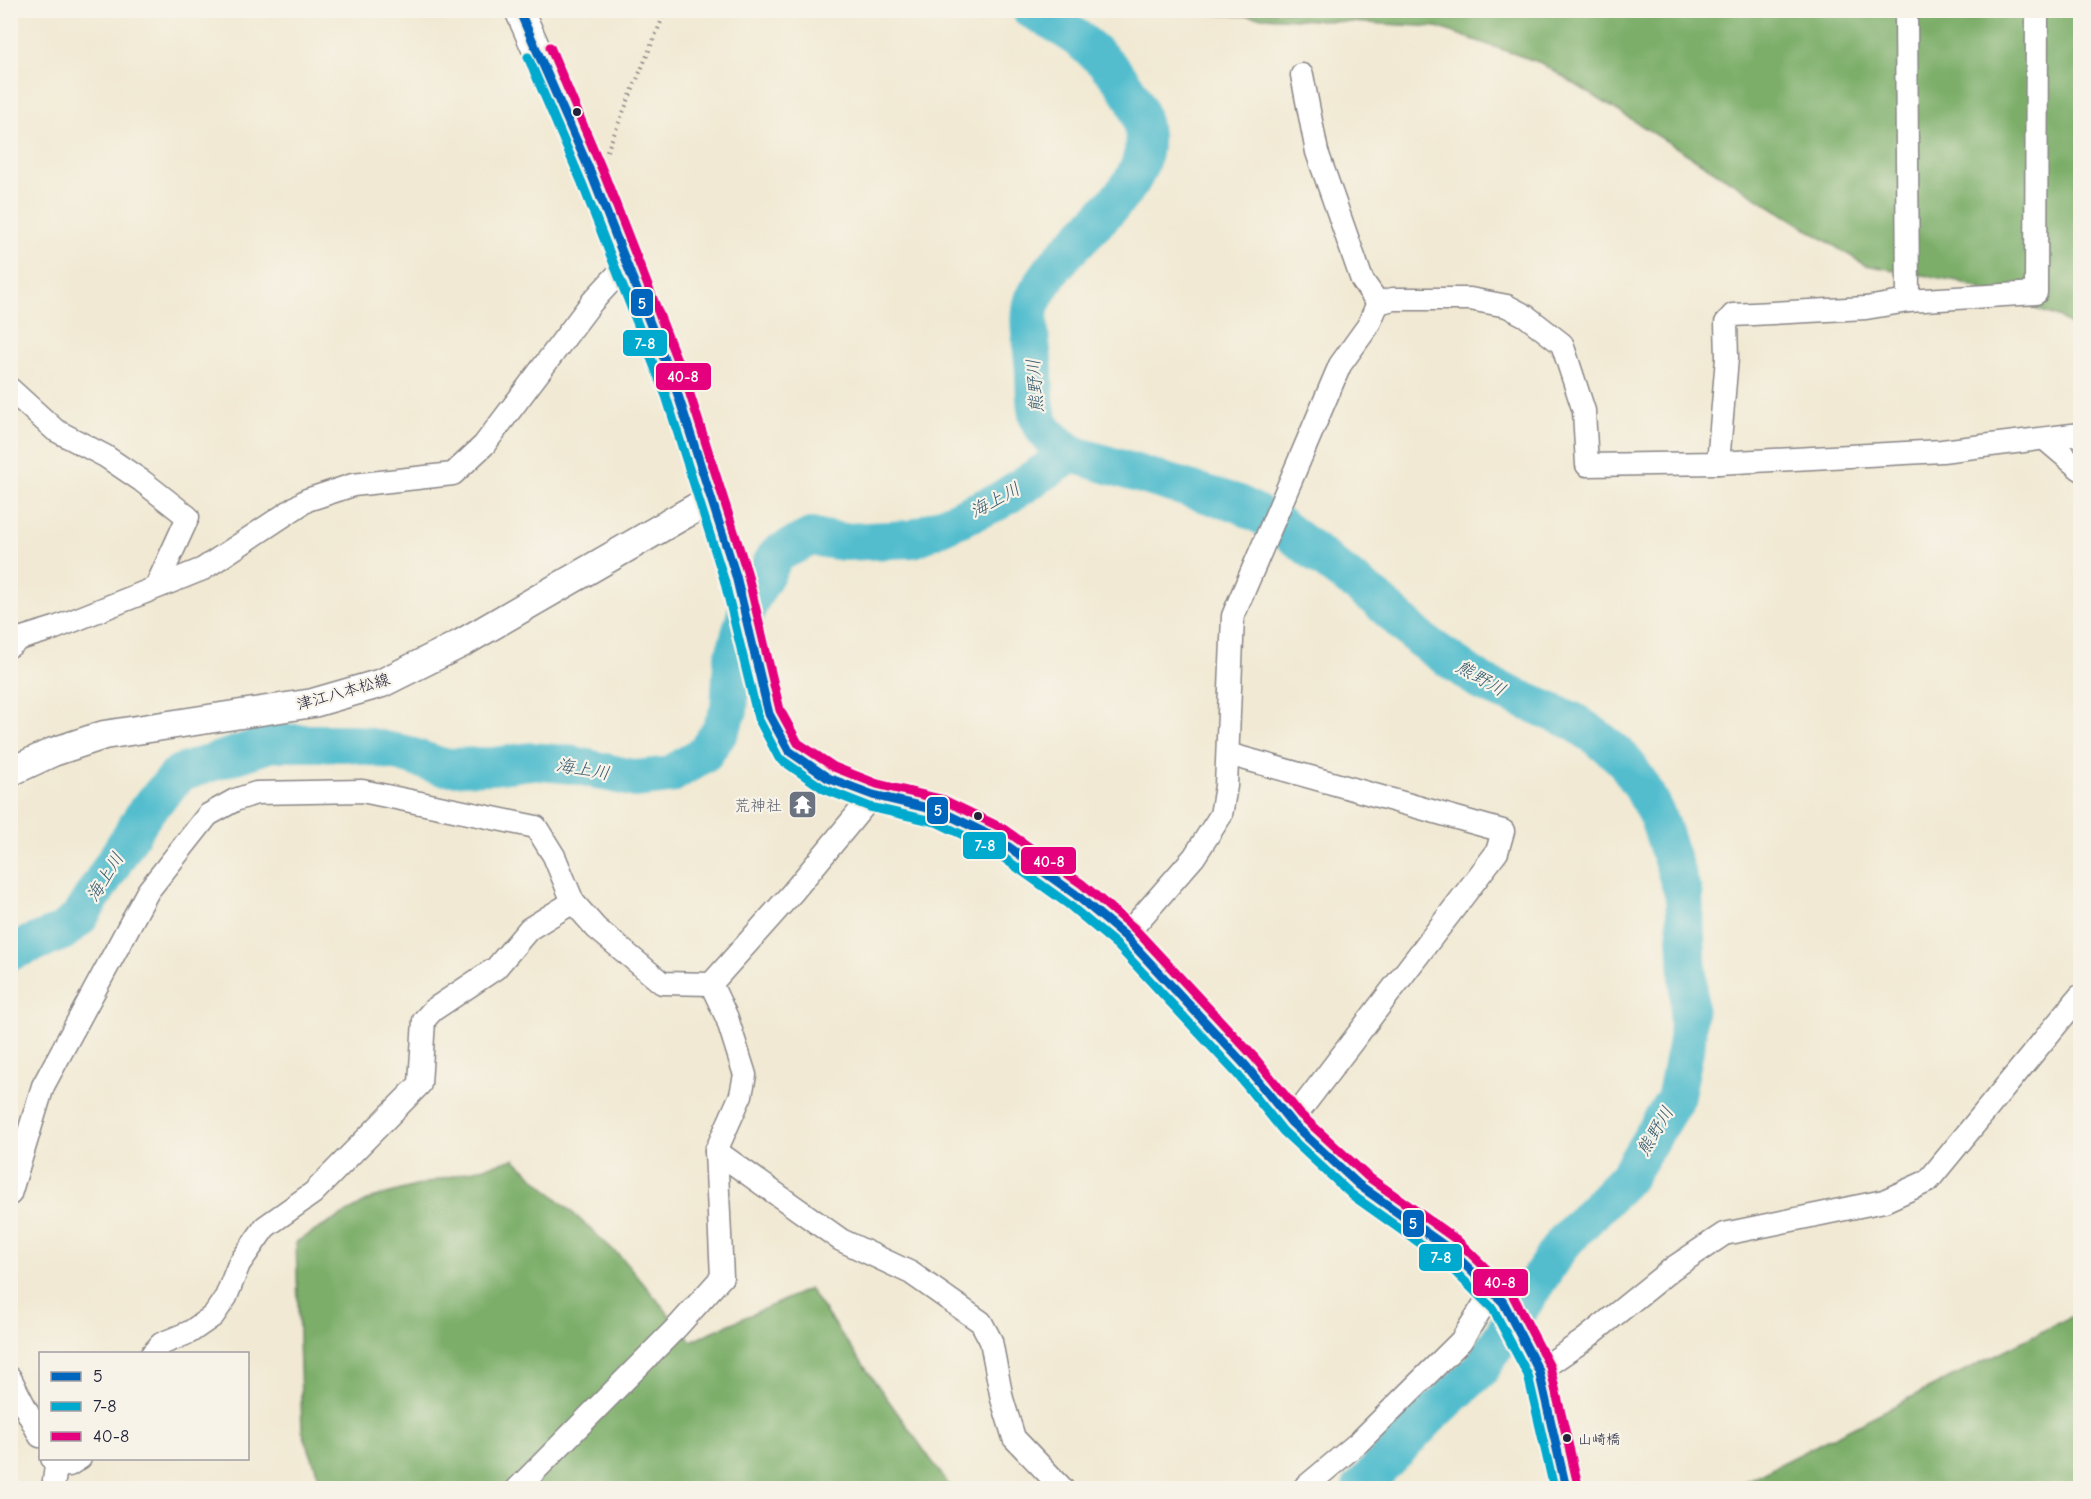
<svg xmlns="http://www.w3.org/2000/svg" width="2091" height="1499" font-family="'Comic Neue','Klee One',sans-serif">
	<rect width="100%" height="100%" fill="#f7f3e8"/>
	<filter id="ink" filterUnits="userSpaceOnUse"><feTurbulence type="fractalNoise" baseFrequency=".0167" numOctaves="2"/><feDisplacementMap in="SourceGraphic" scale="12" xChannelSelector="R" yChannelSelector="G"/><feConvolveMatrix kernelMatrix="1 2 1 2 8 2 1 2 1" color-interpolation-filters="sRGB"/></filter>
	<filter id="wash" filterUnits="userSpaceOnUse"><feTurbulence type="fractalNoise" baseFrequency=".008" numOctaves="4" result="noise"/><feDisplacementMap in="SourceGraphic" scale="24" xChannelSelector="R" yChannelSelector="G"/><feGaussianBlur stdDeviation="1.35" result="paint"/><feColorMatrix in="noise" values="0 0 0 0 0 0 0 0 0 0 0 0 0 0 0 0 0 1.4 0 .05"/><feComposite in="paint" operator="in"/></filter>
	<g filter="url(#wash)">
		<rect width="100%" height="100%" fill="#f1e9d3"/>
		<!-- forest -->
		<g fill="#7cae69" stroke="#4f6852" stroke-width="1.5">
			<polygon points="1159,11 2080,11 2080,334 2061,318 1958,281 1865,265 1541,63 1437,27"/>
			<polygon points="514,1159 624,1260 691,1341 809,1289 951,1488 323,1488 302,1430 296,1242 372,1198"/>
			<polygon points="2080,1312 2080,1488 1732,1488"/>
		</g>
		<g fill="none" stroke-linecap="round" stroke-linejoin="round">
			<!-- river -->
			<g stroke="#52bdce" stroke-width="38">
				<path d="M1031,10C1092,40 1182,114 1127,188C1096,228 1055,254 1032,302C1025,317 1034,357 1034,374C1036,419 1033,427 1072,454L1239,504L1279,525L1380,602L1421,640L1483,683L1573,721L1598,738L1624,760L1641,785L1658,818L1684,896L1689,996L1687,1041L1675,1099L1628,1176L1561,1245L1480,1370L1428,1418L1361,1488"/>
				<polyline points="10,952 62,932 79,918 146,811 180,773 272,743 352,743 404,754 443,767 493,766 531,761 574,765 636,779 670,775 705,753 720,731 729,710 732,662 749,603 777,554 811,537 844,542 913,539 999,501 1072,454"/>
			</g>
		</g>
	</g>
	<g filter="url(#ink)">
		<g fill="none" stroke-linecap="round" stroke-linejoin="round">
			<defs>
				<g id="minor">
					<polyline points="1906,10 1908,301 2036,293 2037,10"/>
					<polyline points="1302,75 1317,152 1362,280 1378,303"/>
					<polyline points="1378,303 1393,299 1470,299 1507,306 1526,316 1562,344 1584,411 1587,465 1718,463 1942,451 2080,434"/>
					<polyline points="10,389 55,430 105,456 142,481 188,517 156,587"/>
					<polyline points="2046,440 2080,469"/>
					<polyline points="1718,463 1727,358 1726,323 1733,315 1866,308 1908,301"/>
					<polyline points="10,646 19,639 55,628 203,569 307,500 353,485 453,474 484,445 592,302 627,264"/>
					<polyline points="1228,754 1503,831 1497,852 1291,1122"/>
					<polyline points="1125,936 1194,857 1221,815 1226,786 1233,616 1340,365 1368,326 1378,303"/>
					<polyline points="716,1151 841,1240 911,1273 981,1322 991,1341 1002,1399 1014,1438 1062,1488"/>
					<polyline points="10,1194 43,1086 148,891 208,815 235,800 256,793 362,791 536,827 554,856 573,902 596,928 662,983 711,984 792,893 873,795"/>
					<polyline points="152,1354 161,1344 190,1332 213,1316 226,1297 239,1264 265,1227 313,1193 420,1084 424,1020 433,1010 496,968 529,929 573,902"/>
					<polyline points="1539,1371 1584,1340 1673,1268 1724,1234 1884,1201 1928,1181 2080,996"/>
					<polyline points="10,1378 40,1436"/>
					<polyline points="52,1458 56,1466 53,1488"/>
					<polyline points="56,1466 69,1465 80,1458"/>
					<polyline points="518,1488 678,1326 722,1277 716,1151 741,1095 745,1075 727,1018 711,984"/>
					<polyline points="1304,1488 1359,1442 1461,1341 1493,1290"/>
				</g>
				<g id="major">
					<polyline points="519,10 593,178 677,392 736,576 769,714 789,751 828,778 873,795 940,811 996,838 1075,894 1125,936 1246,1066 1291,1122 1359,1185 1449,1249 1503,1302 1539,1371 1566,1488"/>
					<polyline points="10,772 53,752 104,735 313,703 382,683 462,643 711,499"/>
				</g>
			</defs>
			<!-- minor casing -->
			<use href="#minor" stroke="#8a8687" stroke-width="25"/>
			<!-- major casing -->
			<use href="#major" stroke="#8a8687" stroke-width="31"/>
			<!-- path -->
			<polyline stroke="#8a8687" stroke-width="4" stroke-dasharray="1.5 4.5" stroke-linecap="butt" points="607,151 666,10"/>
			<!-- minor -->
			<use href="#minor" stroke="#fff" stroke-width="22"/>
			<!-- major -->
			<use href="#major" stroke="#fff" stroke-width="28"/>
			<defs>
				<polyline id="bus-1" points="519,10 593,178 677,392 736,576 769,714 789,751 828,778 873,795 940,811 996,838 1075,894 1125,936 1246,1066 1291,1122 1359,1185 1449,1249 1503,1302 1539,1371 1566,1488"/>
				<polyline id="bus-2" points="528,57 582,183 666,396 724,579 758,718 779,758 824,789 870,807 936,822 990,848 1068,904 1117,945 1237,1074 1283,1131 1352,1195 1441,1258 1493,1309 1528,1375 1554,1488"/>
				<polyline id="bus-3" points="550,47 604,174 688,388 747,572 780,710 798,743 834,767 877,784 944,800 1002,828 1082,884 1134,928 1255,1058 1300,1114 1367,1176 1457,1240 1512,1294 1550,1367 1578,1485"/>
			</defs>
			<!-- bus-1 casing -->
			<use href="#bus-1" stroke="#f7f3e8" stroke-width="14"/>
			<!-- bus-2 casing -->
			<use href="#bus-2" stroke="#f7f3e8" stroke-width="14"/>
			<!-- bus-3 casing -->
			<use href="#bus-3" stroke="#f7f3e8" stroke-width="14"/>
			<!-- bus-1 -->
			<use href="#bus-1" stroke="#0065bd" stroke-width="9"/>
			<!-- bus-2 -->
			<use href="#bus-2" stroke="#00a9ce" stroke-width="9"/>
			<!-- bus-3 -->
			<use href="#bus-3" stroke="#e5007d" stroke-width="9"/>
		</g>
	</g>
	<!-- icons -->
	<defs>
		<symbol id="temple-square" viewBox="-11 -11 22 22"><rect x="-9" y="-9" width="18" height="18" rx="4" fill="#6b7280" stroke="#f7f3e8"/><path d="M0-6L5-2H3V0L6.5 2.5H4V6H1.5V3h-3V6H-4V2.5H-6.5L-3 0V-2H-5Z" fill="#fff"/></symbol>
	</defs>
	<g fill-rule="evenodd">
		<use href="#temple-square" x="786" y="788" width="33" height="33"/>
	</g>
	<!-- markers -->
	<g fill="#22223b" stroke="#f7f3e8" stroke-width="2">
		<circle cx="577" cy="112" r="5"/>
		<circle cx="978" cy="816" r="5"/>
		<circle cx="1567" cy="1438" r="5"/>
	</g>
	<g text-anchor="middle" stroke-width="4.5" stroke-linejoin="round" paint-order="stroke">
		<!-- bus labels -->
		<g font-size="14" fill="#22223b" stroke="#f7f3e8" text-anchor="start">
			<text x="1578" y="1444">山崎橋</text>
		</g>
		<!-- street labels -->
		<g font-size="16" fill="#22223b" stroke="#f7f3e8">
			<text transform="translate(343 691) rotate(-16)" y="6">津江八本松線</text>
		</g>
		<!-- worship labels -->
		<g font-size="16" fill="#5b616d" stroke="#f7f3e8" text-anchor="end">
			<text x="782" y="811">荒神社</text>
		</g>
		<!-- water labels -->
		<g font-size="18" font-style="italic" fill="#33586e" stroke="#f7f3e8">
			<text transform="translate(1035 386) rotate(-94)" y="6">熊野川</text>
			<text transform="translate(995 500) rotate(-28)" y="6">海上川</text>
			<text transform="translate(1481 678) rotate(30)" y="6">熊野川</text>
			<text transform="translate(583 769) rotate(10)" y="6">海上川</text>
			<text transform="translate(105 877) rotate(-58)" y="6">海上川</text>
			<text transform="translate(1655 1131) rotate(-59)" y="6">熊野川</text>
		</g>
	</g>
	<g stroke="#f7f3e8" stroke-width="2">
		<rect x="630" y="288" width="24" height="29" rx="6" fill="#0065bd"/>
		<rect x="622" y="329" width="46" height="28" rx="6" fill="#00a9ce"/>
		<rect x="655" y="362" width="57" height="29" rx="6" fill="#e5007d"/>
		<rect x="926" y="796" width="23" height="29" rx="6" fill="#0065bd"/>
		<rect x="962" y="831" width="45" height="29" rx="6" fill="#00a9ce"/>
		<rect x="1020" y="846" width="57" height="29" rx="6" fill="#e5007d"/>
		<rect x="1402" y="1209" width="23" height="29" rx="6" fill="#0065bd"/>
		<rect x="1418" y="1243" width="45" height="29" rx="6" fill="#00a9ce"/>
		<rect x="1472" y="1268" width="57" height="29" rx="6" fill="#e5007d"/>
	</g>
	<g font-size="16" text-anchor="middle" font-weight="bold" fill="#fff">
		<text x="642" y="309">5</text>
		<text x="645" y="349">7-8</text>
		<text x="683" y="382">40-8</text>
		<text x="938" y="816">5</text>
		<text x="985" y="851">7-8</text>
		<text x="1049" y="867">40-8</text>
		<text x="1413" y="1229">5</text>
		<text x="1441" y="1263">7-8</text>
		<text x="1500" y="1288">40-8</text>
	</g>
	<!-- margin -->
	<rect width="2091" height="1499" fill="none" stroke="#f7f3e8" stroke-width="36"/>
	<!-- legend -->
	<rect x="39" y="1352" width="210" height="108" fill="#f7f3e8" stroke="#a29fa3" stroke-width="1.5"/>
	<rect x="51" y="1372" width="30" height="9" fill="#0065bd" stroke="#a29fa3" stroke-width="1.5"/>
	<text x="93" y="1382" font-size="18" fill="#22223b">5</text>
	<rect x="51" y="1402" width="30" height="9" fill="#00a9ce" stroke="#a29fa3" stroke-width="1.5"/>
	<text x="93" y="1412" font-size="18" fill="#22223b">7-8</text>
	<rect x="51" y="1432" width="30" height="9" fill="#e5007d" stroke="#a29fa3" stroke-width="1.5"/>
	<text x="93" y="1442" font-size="18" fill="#22223b">40-8</text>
</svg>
